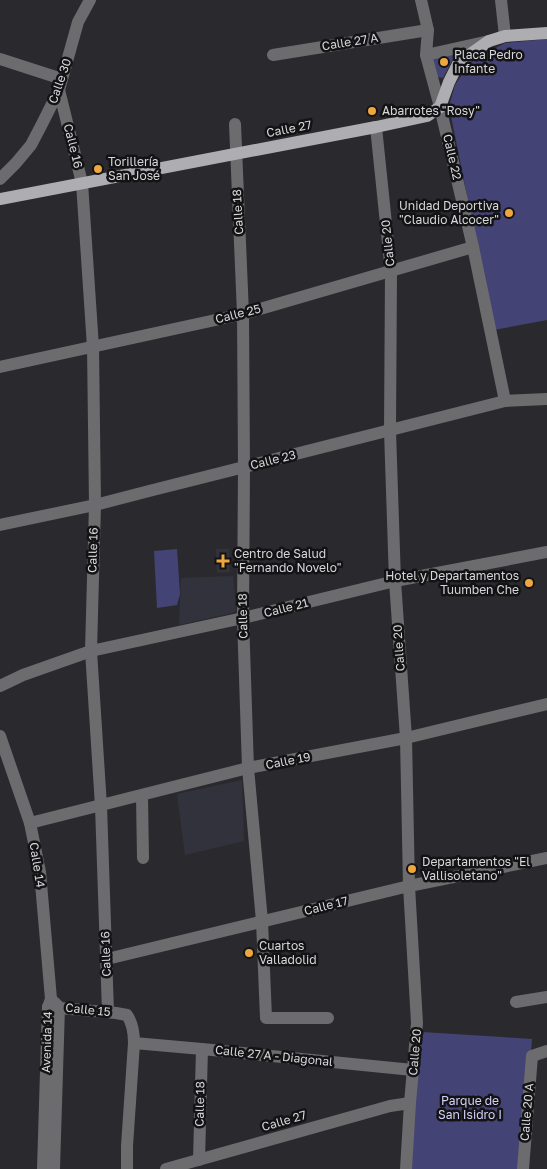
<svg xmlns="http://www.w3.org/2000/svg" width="547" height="1169" font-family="'Golos Text',sans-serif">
	<rect width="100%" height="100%" fill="#2a2a2e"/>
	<!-- built -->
	<g fill="#32323c">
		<polygon points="216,549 229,549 230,572 217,573"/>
		<polygon points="233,576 236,612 179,625 181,578"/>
		<polygon points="242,780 244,841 185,855 177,794"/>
	</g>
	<!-- green -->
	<g fill="#444375">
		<polygon points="547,39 547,320 494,330 449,106 455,85 471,61 505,43"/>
		<polygon points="462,51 452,61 443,78 437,77 433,60 435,57"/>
		<polygon points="177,549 180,594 177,605 157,608 154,551"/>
		<polygon points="422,1032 532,1039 522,1169 405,1169"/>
	</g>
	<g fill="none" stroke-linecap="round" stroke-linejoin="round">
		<!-- minor -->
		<g stroke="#6c6c6e" stroke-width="12">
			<polyline points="421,0 428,30 426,55 440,107 473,247 505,401"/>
			<polyline points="501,0 505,36"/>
			<polyline points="273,55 428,30"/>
			<polyline points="426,55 489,41"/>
			<polyline points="0,59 62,79"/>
			<polyline points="59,90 82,183 93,347 95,505 91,651 101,806 108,1012"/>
			<polyline points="235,124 243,314 244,467 243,618 248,768 262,921 266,1018 328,1018"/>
			<polyline points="376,127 391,272 390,431 395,581 406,738 409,886 417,1023 410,1103 406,1169"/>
			<polyline points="0,179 16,163 31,145 42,124 59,90 78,22 90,0"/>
			<polyline points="0,367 243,314 473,247"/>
			<polyline points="0,525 95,505 149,491 505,401 547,399"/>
			<polyline points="0,686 23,675 91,651 243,618 395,581 547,552"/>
			<polyline points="0,736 30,823 40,872 51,999 48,1007 43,1169"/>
			<polyline points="142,796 143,858"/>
			<polyline points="30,823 248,768 406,738 547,704"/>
			<polyline points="107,959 409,886 547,858"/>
			<polyline points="54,1002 59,1007 54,1169"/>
			<polyline points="516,1002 547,997"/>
			<path d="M48,1007L116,1013L127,1015C133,1024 134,1033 134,1043L127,1146V1169"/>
			<polyline points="134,1043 202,1049 413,1070"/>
			<polyline points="199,1160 202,1049"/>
			<polyline points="166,1169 390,1106 410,1103"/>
			<polyline points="523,1169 532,1056 547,1051"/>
		</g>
		<!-- major -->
		<polyline stroke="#adadb2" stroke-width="12" points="0,199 376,127 427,116 440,107 449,82 458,64 472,53 489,41 505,36 547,33"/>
	</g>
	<!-- markers -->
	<g fill="#eea73d" stroke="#131315" stroke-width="2">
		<circle cx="444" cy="62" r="5"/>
		<circle cx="372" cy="111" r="5"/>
		<circle cx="98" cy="169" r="5"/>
		<circle cx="509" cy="213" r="5"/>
		<path d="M220.5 553.5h5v5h5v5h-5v5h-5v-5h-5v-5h5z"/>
		<circle cx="529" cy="583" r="5"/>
		<circle cx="412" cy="869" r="5"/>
		<circle cx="249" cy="953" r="5"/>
	</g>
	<g text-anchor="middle" stroke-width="5" stroke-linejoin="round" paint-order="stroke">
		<!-- street labels -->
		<g font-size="12" fill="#d7d7da" stroke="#131315">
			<text transform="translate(350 42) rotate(-9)" y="4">Calle 27 A</text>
			<text transform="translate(60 81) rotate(-71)" y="4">Calle 30</text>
			<text transform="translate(289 129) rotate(-11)" y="4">Calle 27</text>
			<text transform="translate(73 146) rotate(76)" y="4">Calle 16</text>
			<text transform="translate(452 157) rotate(77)" y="4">Calle 22</text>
			<text transform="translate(238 212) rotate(-93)" y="4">Calle 18</text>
			<text transform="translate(388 243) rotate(-96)" y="4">Calle 20</text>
			<text transform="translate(238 314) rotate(-14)" y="4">Calle 25</text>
			<text transform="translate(273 460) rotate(-14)" y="4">Calle 23</text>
			<text transform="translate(93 550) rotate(-88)" y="4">Calle 16</text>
			<text transform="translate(286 608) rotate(-14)" y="4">Calle 21</text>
			<text transform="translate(243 616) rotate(-91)" y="4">Calle 18</text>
			<text transform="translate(399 648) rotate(-94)" y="4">Calle 20</text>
			<text transform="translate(288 761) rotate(-11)" y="4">Calle 19</text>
			<text transform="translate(37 865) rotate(81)" y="4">Calle 14</text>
			<text transform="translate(326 906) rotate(-14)" y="4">Calle 17</text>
			<text transform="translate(106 954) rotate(-92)" y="4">Calle 16</text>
			<text transform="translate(88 1010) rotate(6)" y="4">Calle 15</text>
			<text transform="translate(47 1042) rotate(-88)" y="4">Avenida 14</text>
			<text transform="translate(415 1052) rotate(-85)" y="4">Calle 20</text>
			<text transform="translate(274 1056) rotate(6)" y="4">Calle 27 A - Diagonal</text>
			<text transform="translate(200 1104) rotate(-89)" y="4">Calle 18</text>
			<text transform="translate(527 1112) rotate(-85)" y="4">Calle 20 A</text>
			<text transform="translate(284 1121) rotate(-16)" y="4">Calle 27</text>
		</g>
		<!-- poi labels -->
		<g font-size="12" fill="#d7d7da" stroke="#131315" text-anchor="start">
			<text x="454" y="59">Placa Pedro<tspan x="454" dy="14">Infante</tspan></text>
			<text x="382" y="115">Abarrotes "Rosy"</text>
			<text x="108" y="166">Torillería<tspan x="108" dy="14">San José</tspan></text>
			<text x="499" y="210" text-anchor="end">Unidad Deportiva<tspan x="499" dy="14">"Claudio Alcocer"</tspan></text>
			<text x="234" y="558">Centro de Salud<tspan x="234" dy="14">"Fernando Novelo"</tspan></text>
			<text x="519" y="580" text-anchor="end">Hotel y Departamentos<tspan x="519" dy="14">Tuumben Che</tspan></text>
			<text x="422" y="866">Departamentos "El<tspan x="422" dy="14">Vallisoletano"</tspan></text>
			<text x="259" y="950">Cuartos<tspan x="259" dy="14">Valladolid</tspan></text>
		</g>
		<!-- park labels -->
		<g font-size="12" fill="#d0d2f8" stroke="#131315">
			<text x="470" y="1105">Parque de<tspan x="470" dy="14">San Isidro I</tspan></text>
		</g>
	</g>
</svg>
